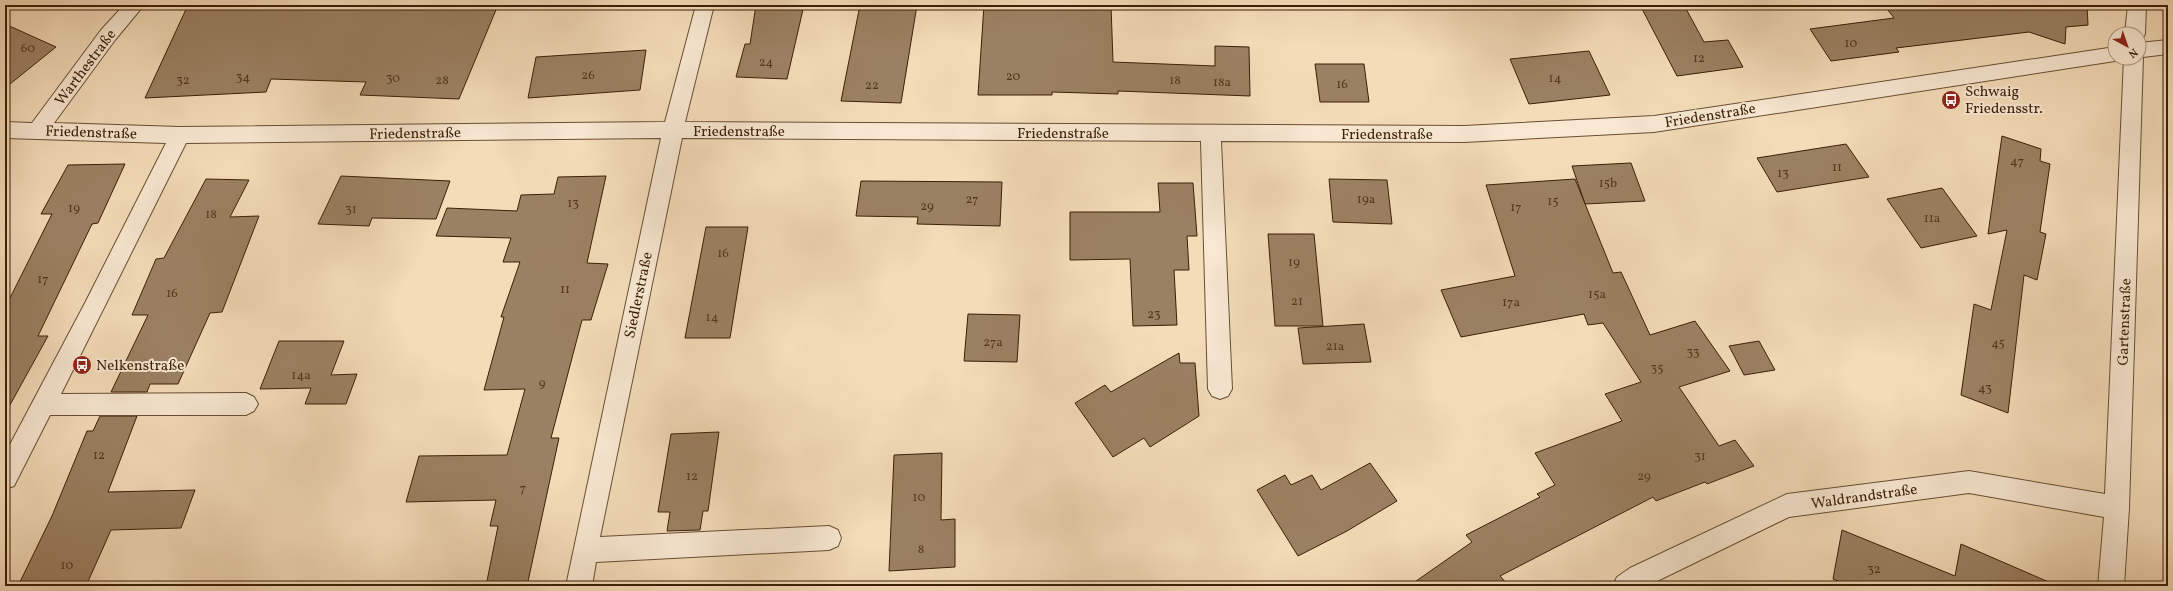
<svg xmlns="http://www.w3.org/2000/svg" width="2173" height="591" font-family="Vollkorn,serif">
	<rect width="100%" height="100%" fill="#f4dcb9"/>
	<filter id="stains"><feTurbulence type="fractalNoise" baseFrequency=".005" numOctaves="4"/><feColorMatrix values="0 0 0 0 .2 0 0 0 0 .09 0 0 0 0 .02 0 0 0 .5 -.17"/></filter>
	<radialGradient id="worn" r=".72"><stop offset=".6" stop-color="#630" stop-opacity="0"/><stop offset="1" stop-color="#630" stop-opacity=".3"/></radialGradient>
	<!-- building -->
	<g fill="#9b8163" stroke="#3b1f06">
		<polygon points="188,5 498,5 459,99 360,95 366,82 271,79 266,92 145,98"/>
		<polygon points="756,5 804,5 787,79 736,77 745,44 750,44"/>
		<polygon points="860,5 917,5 901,103 841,101"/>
		<polygon points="984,5 1111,5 1113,62 1215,66 1215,46 1249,47 1250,96 1118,91 1118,94 1052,92 1052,95 978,95"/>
		<polygon points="1640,5 1684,5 1704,42 1728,40 1743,67 1677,76"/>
		<polygon points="1884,5 2087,5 2088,25 2066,27 2065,44 2029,32 1896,48 1899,52 1831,61 1810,29 1894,18"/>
		<polygon points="5,24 56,47 5,88"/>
		<polygon points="646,50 640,90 528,98 536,57"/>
		<polygon points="1589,51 1610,95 1529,104 1510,59"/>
		<polygon points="1315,64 1364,64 1369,102 1320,102"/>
		<polygon points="2002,136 2041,149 2040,161 2050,164 2040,232 2046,234 2037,280 2024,275 2008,413 1961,395 1974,304 1991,310 2007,230 1988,234"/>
		<polygon points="1846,144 1869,177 1777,192 1757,158"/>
		<polygon points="1631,163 1645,201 1585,204 1572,166"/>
		<polygon points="125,164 98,223 92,224 38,336 48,336 5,414 5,308 52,214 41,214 68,165"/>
		<polygon points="341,176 450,181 436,219 372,218 369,226 318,224"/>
		<polygon points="606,176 587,263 608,264 591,320 582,320 551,438 559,438 527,586 486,586 498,526 490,526 496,500 406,502 419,456 507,455 525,389 484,390 504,317 501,317 520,262 503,262 511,238 436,236 447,208 517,211 521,195 554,194 558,177"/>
		<polygon points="206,179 249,180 230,217 259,216 222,312 210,313 178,384 150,384 147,392 111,392 148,315 132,315 156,259 164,258"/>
		<polygon points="1329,179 1387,180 1392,224 1333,222"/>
		<polygon points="1575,179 1613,273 1621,272 1650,335 1695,321 1730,371 1679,387 1719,446 1735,440 1754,466 1707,484 1705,482 1656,501 1653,497 1500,576 1509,586 1409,586 1472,542 1466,535 1540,497 1537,494 1555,485 1535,453 1622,421 1605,394 1641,382 1603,323 1588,325 1584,314 1461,337 1441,290 1515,276 1486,185"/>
		<polygon points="861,181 1002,182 1000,226 917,224 918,217 856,216"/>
		<polygon points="1158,183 1193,183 1197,236 1187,236 1189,270 1174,270 1177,325 1133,326 1130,259 1070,260 1070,212 1160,212"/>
		<polygon points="1942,188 1977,236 1921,248 1887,199"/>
		<polygon points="706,227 748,227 730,338 685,338"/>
		<polygon points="1268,234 1314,234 1323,326 1275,326"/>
		<polygon points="968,314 1020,315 1017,362 964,361"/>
		<polygon points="1364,324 1371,362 1303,364 1298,328"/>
		<polygon points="279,341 344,341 331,375 357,374 346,404 305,404 311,388 260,389"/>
		<polygon points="1759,341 1775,370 1744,375 1729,346"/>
		<polygon points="1179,353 1180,363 1195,363 1199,416 1150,447 1144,438 1113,457 1075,403 1105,385 1111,392"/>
		<polygon points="100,416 137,416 108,492 195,490 181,528 111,530 86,586 18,586 52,516 87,431 93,431"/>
		<polygon points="719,432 708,511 703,511 700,530 667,531 670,512 658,512 671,434"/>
		<polygon points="942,453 941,520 955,519 955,567 889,571 894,455"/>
		<polygon points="1370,463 1397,501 1347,531 1298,556 1257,490 1285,475 1291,485 1312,475 1321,490"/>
		<polygon points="1842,530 1955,576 1961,544 2058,586 1850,586 1833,579"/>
	</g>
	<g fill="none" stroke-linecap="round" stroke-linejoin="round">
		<defs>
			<g id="minor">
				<polygon points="124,5 144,5 115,40 54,123 180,127 665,122 696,5 714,5 685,122 1464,126 1654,116 2115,47 2115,58 2122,58 2115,61 1654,132 1464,142 1221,141 1232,389 1228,396 1220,399 1212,396 1208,389 1201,141 682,138 600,537 829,526 838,530 841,538 838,546 829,550 596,562 592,586 566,586 661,138 186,143 61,394 246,393 254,397 258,404 254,411 246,415 50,415 14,486 5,489 5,454 85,303 166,143 5,138 5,122 32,123 101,30"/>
				<polygon points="2128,5 2146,5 2145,34 2142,39 2139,40 2139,34 2125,34"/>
				<polygon points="2168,40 2168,54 2143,57 2129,508 2124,586 2098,586 2104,517 1969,493 1789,517 1647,586 1613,586 1617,577 1630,568 1787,494 1969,471 2105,494 2124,58 2139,58 2139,43"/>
			</g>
		</defs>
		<!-- minor casing -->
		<use href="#minor" stroke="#694e33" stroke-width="2"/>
		<!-- minor -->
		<use href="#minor" fill="#f8e8d2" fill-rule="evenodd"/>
	</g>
	<!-- icons -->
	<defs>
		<symbol id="bus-disc" viewBox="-11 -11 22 22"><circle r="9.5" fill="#8f2418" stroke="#f8e8d2"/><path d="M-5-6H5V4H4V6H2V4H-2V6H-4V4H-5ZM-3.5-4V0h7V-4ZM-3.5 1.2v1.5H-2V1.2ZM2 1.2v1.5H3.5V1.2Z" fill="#fff"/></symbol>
	</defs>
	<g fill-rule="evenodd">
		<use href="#bus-disc" x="1940" y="89" width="22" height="22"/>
		<use href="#bus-disc" x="71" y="354" width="22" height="22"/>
	</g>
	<g text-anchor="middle" stroke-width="4" stroke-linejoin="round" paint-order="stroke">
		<!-- number labels -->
		<g font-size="13" fill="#53381d">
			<text x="1851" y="47">10</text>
			<text x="28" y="52">60</text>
			<text x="1699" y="62">12</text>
			<text x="766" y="66">24</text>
			<text x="588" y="79">26</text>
			<text x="1013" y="80">20</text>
			<text x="243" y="81">34</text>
			<text x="393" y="82">30</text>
			<text x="1555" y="82">14</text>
			<text x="183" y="84">32</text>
			<text x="442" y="84">28</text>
			<text x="1175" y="84">18</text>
			<text x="1222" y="86">18a</text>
			<text x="1342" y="88">16</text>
			<text x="872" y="89">22</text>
			<text x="2017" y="165">47</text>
			<text x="1837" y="171">11</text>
			<text x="1783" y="177">13</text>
			<text x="1608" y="187">15b</text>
			<text x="972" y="203">27</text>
			<text x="1366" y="203">19a</text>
			<text x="1553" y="205">15</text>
			<text x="573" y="207">13</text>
			<text x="927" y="210">29</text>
			<text x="1516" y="211">17</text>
			<text x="74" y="212">19</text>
			<text x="351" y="213">31</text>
			<text x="211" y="218">18</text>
			<text x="1932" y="222">11a</text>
			<text x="723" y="257">16</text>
			<text x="1294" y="266">19</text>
			<text x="43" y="283">17</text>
			<text x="565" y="293">11</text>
			<text x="172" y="297">16</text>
			<text x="1597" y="298">15a</text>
			<text x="1297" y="305">21</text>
			<text x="1511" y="306">17a</text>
			<text x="1154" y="318">23</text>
			<text x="712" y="321">14</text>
			<text x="993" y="346">27a</text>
			<text x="1998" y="347">45</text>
			<text x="1335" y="350">21a</text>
			<text x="1693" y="356">33</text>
			<text x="1657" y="372">35</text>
			<text x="301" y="379">14a</text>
			<text x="542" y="387">9</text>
			<text x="1985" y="392">43</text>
			<text x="99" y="459">12</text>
			<text x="1700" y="460">31</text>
			<text x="692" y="480">12</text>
			<text x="1644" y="480">29</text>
			<text x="523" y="492">7</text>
			<text x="919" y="501">10</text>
			<text x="921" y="553">8</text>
			<text x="67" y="569">10</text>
			<text x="1874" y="573">32</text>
		</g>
		<!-- street labels -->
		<g font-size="15" fill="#3b1f06" stroke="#f8e8d2">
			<text transform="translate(85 67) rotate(-53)" y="5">Warthestraße</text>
			<text transform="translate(1710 115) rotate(-9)" y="5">Friedenstraße</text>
			<text x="739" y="136">Friedenstraße</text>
			<text transform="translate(91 132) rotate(2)" y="5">Friedenstraße</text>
			<text transform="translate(415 133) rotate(-1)" y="5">Friedenstraße</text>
			<text x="1063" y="138">Friedenstraße</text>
			<text x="1387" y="139">Friedenstraße</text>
			<text transform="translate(638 295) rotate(-78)" y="5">Siedlerstraße</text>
			<text transform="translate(2124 322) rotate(-88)" y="5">Gartenstraße</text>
			<text transform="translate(1864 496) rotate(-8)" y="5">Waldrandstraße</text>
		</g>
		<!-- poi labels -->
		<g font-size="15" fill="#3b1f06" stroke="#f8e8d2" text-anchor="start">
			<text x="1965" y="96">Schwaig<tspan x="1965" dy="17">Friedensstr.</tspan></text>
			<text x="96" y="370">Nelkenstraße</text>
		</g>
	</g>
	<!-- margin -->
	<rect width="2173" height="591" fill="none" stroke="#f4dcb9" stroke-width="20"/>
	<rect x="6" y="6" width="2161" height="579" fill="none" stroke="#3b1f06" stroke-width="2"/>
	<rect x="10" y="10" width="2153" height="571" fill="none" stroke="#3b1f06"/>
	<!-- north arrow -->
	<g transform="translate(2127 46) rotate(140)"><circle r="19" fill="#f8e8d2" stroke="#ac9880"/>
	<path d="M0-3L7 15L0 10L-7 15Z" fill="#8f2418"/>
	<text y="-6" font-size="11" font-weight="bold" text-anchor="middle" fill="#3b1f06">N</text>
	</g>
	<rect width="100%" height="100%" filter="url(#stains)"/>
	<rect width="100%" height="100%" fill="url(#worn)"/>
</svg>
